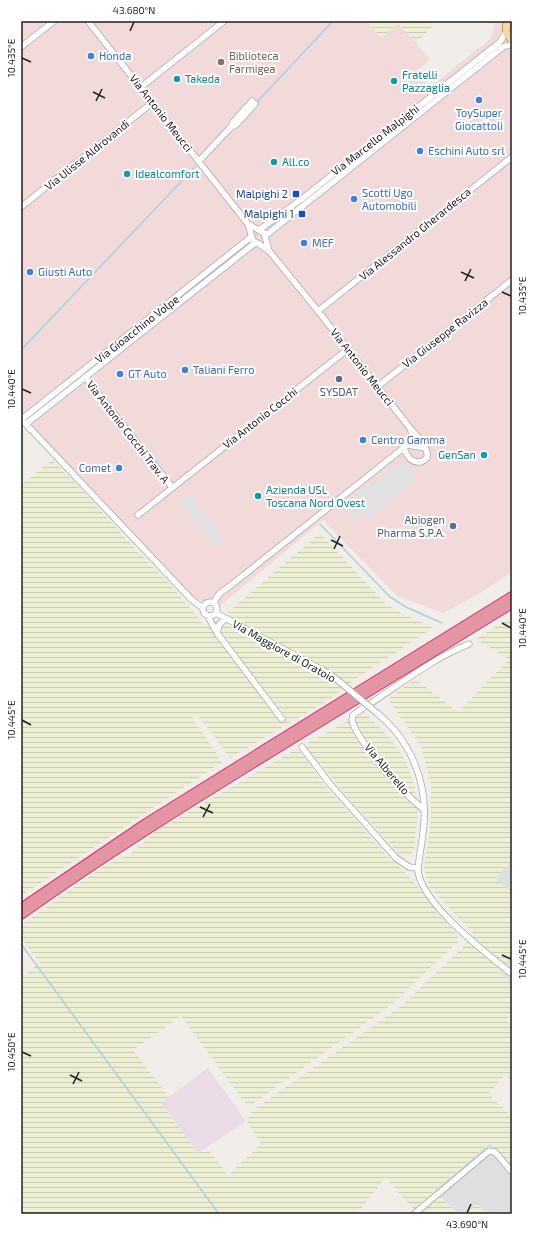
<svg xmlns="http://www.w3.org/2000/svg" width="533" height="1235" font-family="'Exo 2',sans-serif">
	<defs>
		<pattern id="farmland-rules" width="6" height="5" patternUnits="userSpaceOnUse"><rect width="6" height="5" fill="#edefd5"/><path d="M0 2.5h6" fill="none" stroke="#cbcdb7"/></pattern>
	</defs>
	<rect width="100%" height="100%" fill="#f1eee9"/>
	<!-- residential -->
	<g fill="#dfdfdf">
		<polygon points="512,860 512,893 495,878"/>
		<polygon points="512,954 512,983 499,973"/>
		<polygon points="490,1143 512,1167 512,1210 508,1214 487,1214 477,1204 466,1214 457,1214 435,1190"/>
	</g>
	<!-- commercial -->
	<polygon fill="#f1dad9" points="21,21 367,21 381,38 398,23 430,59 416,72 429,88 490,39 496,21 512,21 512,572 482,592 443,613 397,596 323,520 221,605 199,600 193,597 157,561 35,430 21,424"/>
	<!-- industrial -->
	<polygon fill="#eadbe7" points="208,1068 238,1110 245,1122 198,1153 161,1103"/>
	<!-- farmland -->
	<g fill="url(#farmland-rules)">
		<polygon points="367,21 428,21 433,26 416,43 398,23 381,38"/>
		<polygon points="52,460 88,496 138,552 168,582 206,627 228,612 320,533 385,603 399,612 431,627 430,630 358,677 330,699 230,758 197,714 192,717 222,762 21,896 21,485"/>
		<polygon points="512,618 512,860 496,878 512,893 512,954 499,973 512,983 512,1013 506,1021 512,1025 512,1081 505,1075 488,1094 512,1116 512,1167 490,1143 435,1190 414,1210 385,1177 357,1214 21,1214 21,978 40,963 21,938 21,925 105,865 130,854 147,840 154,832 298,748 326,787 391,860 398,853 352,802 304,745 364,712 390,738 406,761 415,788 418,810 414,848 411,855 404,856 399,866 435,906 433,909 458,935 459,941 390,1006 248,1107 181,1016 133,1050 169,1097 161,1103 198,1153 207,1148 228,1175 261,1144 246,1120 252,1111 400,1007 464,946 474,934 429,887 424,867 431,823 431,784 421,746 388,699 415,679 458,712 509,659 476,639 505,621"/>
		<polygon points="441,1197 457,1214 416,1214"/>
		<polygon points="477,1204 487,1214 466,1214"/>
	</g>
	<!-- parking -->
	<g fill="#e1e1e1">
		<polygon points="247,99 253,99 258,104 258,109 236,132 228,124 229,120"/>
		<polygon points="406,464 412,470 415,480 367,520 362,514 353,522 340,505 369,482 371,485 394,467"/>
		<polygon points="191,496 224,538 214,546 179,501"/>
	</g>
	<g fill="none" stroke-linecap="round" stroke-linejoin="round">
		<!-- stream -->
		<g stroke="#abd2dc" stroke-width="1.5">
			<polyline points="257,102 333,21"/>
			<polyline points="21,350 195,167"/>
			<polyline points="320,524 390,597 406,607 442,623"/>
			<polyline points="21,944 219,1214"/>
		</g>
		<defs>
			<g id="minor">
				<path d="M88,21L248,224L253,241L259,244L270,252L318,311L410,428C413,436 413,441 406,446L226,589L219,594L214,602"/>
				<polyline points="21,47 54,21"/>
				<polyline points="141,87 224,21"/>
				<polyline points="199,161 230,128 237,124 255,104 252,101 233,122 230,128"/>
				<polyline points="21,207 153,102"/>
				<polyline points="248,224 264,233 269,251"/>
				<polyline points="259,230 303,198 500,42 506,32"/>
				<polyline points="265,236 503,47 512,44"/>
				<polyline points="318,311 512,157"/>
				<polyline points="85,377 172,487"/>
				<polyline points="377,387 512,280"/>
				<polyline points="22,419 251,237"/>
				<polyline points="24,422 192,600 203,608"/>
				<polyline points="26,424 255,243"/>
				<polyline points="408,445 425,448"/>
				<path d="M404,449C408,457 411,463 421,462L427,458C429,447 418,437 411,429"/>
				<polyline points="138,515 348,349"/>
				<circle cx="210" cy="609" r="7"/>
				<polyline points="216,613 326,672 335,678"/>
				<polyline points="209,616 210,620 217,633 282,719"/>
				<polyline points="217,633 219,625 225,619"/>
				<path d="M371,703C403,682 434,658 469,644"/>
				<path d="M364,707L353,715L352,720C353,726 357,732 360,737C377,765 400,789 424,810"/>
				<path d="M377,713C410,740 427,780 424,823C423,839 419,855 418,871C422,904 486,953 512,974"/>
				<polyline points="302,747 330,784 396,858 409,867 418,868"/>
				<polyline points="414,1214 489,1151 495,1152 512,1172"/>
			</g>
			<polyline id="major" points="507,21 506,32 512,41"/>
			<g id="highway">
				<polyline points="357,692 512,596"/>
				<polyline points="362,696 512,604"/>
				<polyline points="21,908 146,823 350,696"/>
				<path d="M21,915C129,838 243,770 356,700"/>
			</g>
		</defs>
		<!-- minor casing -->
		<use href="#minor" stroke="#a8a8a8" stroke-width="7"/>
		<!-- major casing -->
		<use href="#major" stroke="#986707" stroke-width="8"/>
		<!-- highway casing -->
		<use href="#highway" stroke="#d43169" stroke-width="10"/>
		<!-- minor -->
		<use href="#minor" stroke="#fff" stroke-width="5.5"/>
		<!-- major -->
		<use href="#major" stroke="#f8d5a7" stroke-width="7"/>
		<!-- highway -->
		<use href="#highway" stroke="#e495a4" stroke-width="8"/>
		<defs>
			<polyline id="minor-bridge" points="335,678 377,713"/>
		</defs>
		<!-- minor-bridge casing -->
		<use href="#minor-bridge" stroke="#a8a8a8" stroke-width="7" stroke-linecap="butt"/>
		<!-- minor-bridge -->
		<use href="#minor-bridge" stroke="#fff" stroke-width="5.5"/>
	</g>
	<!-- ticks -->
	<path fill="none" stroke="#212121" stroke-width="1.5" d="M130,31L134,22M22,58L31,62M93,92L105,98M96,101L102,89M461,272L474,278M465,281L471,269M502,292L511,296M22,389L31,393M331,540L343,546M334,549L340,536M502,623L511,628M22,720L31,725M200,807L213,813M203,817L210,804M502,955L511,959M22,1052L31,1056M70,1075L82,1081M73,1084L79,1072M467,1213L471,1204"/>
	<!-- markers -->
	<g fill="#3f7fe0" stroke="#fff" stroke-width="1.5">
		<circle cx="91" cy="56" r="4"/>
		<circle cx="479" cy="100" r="4"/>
		<circle cx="420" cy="151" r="4"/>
		<circle cx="354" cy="199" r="4"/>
		<circle cx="304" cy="243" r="4"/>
		<circle cx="30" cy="272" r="4"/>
		<circle cx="185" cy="370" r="4"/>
		<circle cx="120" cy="374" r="4"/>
		<circle cx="363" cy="440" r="4"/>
		<circle cx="119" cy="468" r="4"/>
	</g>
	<circle fill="#8d6e63" stroke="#fff" stroke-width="1.5" cx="221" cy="62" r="4"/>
	<g fill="#0f9aa8" stroke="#fff" stroke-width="1.5">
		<circle cx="177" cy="79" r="4"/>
		<circle cx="394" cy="81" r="4"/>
		<circle cx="274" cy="162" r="4"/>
		<circle cx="127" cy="174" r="4"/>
		<circle cx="484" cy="455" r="4"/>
		<circle cx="258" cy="496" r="4"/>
	</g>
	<g fill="#1a4fb4" stroke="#fff" stroke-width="1.5">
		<rect x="292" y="190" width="8" height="8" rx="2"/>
		<rect x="298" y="210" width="8" height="8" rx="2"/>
	</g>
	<g fill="#5c6f8a" stroke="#fff" stroke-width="1.5">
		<circle cx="339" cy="379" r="4"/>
		<circle cx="453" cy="526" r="4"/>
	</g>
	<g text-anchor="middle" stroke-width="4" stroke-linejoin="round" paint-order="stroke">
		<!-- shop labels -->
		<g font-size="11" fill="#366cbe" stroke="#fff" text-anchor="start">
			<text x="99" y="60">Honda</text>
			<text x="479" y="117" text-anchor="middle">ToySuper<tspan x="479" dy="13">Giocattoli</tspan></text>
			<text x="428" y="155">Eschini Auto srl</text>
			<text x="362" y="197">Scotti Ugo<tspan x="362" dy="13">Automobili</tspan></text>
			<text x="312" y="247">MEF</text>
			<text x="38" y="276">Giusti Auto</text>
			<text x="193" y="374">Taliani Ferro</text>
			<text x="128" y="378">GT Auto</text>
			<text x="371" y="444">Centro Gamma</text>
			<text x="111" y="472" text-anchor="end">Comet</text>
		</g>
		<!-- education labels -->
		<g font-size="11" fill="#785e54" stroke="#fff" text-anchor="start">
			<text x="229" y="60">Biblioteca<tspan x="229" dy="13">Farmigea</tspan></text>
		</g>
		<!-- culture labels -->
		<g font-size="11" fill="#0d838f" stroke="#fff" text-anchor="start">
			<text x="402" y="79">Fratelli<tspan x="402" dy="13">Pazzaglia</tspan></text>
			<text x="185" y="83">Takeda</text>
			<text x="282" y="166">All.co</text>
			<text x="135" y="178">Idealcomfort</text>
			<text x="476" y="459" text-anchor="end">GenSan</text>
			<text x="266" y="494">Azienda USL<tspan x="266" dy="13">Toscana Nord Ovest</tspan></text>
		</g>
		<!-- street labels -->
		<g font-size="11" fill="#212121" stroke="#fff">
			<text transform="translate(161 113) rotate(52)" y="4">Via Antonio Meucci</text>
			<text transform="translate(375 140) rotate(-38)" y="4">Via Marcello Malpighi</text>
			<text transform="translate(87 155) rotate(-39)" y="4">Via Ulisse Aldrovandi</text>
			<text transform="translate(415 234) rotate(-39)" y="4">Via Alessandro Gherardesca</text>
			<text transform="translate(137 329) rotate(-38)" y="4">Via Gioacchino Volpe</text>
			<text transform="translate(445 333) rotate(-38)" y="4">Via Giuseppe Ravizza</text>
			<text transform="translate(362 367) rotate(52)" y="4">Via Antonio Meucci</text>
			<text transform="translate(260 418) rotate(-38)" y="4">Via Antonio Cocchi</text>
			<text transform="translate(128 432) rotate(52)" y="4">Via Antonio Cocchi Trav. A</text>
			<text transform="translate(284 651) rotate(29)" y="4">Via Maggiore di Oratoio</text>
			<text transform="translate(387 769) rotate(50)" y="4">Via Alberello</text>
		</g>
		<!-- transit labels -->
		<g font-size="11" fill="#164399" stroke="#fff" text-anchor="end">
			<text x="288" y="198">Malpighi 2</text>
			<text x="294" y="218">Malpighi 1</text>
		</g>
		<!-- service labels -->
		<g font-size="11" fill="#4e5e75" stroke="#fff">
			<text x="339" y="396">SYSDAT</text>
			<text x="445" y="524" text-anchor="end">Abiogen<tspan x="445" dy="13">Pharma S.P.A.</tspan></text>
		</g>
	</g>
	<!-- border -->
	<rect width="533" height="1235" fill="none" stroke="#ffffff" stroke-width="44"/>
	<rect x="22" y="22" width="489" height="1191" fill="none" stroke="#212121" stroke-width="1.5"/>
	<g font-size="10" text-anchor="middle" fill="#212121">
		<text x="134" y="14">43.680°N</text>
		<text transform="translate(11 58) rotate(-90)" y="4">10.435°E</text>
		<text transform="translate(522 296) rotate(-90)" y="4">10.435°E</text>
		<text transform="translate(11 389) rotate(-90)" y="4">10.440°E</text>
		<text transform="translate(522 628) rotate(-90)" y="4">10.440°E</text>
		<text transform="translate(11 720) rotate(-90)" y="4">10.445°E</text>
		<text transform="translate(522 959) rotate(-90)" y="4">10.445°E</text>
		<text transform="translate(11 1052) rotate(-90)" y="4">10.450°E</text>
		<text x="467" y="1228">43.690°N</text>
	</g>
</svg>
